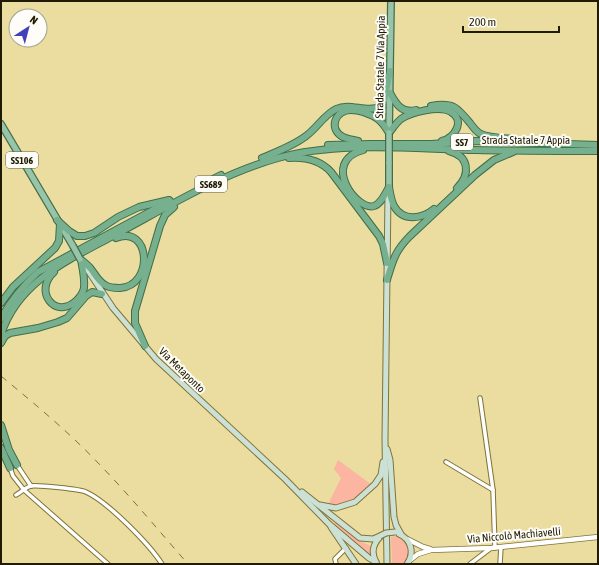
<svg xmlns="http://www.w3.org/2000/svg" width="599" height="565" font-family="'Asap Condensed',sans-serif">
	<rect width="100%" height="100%" fill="#eadd9f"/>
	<!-- green -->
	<g fill="#fcb5a0">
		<path d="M338,460L372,485C358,497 352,505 332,505L329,502L341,478L334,469Z"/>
		<polygon points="336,522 360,541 371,546 370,557 334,525"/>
		<path d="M394,536C405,537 407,544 410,554L405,564H392L391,537Z"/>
	</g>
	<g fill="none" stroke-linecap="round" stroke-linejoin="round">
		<defs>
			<g id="minor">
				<polyline points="480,398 493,490 495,548"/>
				<polyline points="446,462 493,490"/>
				<polyline points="17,465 31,486"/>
				<polyline points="10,468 13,476 24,490 108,564"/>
				<path d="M16,495C20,493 26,487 31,486C38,485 80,489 86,492C108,502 149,544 162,564"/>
				<polyline points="336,564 335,559 346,548"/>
				<polyline points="470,564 491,548"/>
				<polyline points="500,564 501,547"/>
			</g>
			<g id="tertiary">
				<polyline points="407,539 423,547 430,549"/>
				<polyline points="409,561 418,554 431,550 491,548 598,537"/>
			</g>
			<g id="secondary">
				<polyline points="83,263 113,308 156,359 285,479 329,524 369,558 376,562 376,564"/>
				<polyline points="387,449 390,460 394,517 396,525 401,534"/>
				<polyline points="302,492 360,538 373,539 380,536"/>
				<polyline points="320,505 336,508 355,502 375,484 381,475 383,462"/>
				<polyline points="331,527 356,564"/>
				<path d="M399,534C411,539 415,553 407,564"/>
				<path d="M376,562C371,553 373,544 380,537"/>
				<polyline points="387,564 385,439 388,193"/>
			</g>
			<g id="primary">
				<polyline points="1,124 73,246"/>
				<polyline points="389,133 391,1"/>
				<polyline points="389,162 389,187"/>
			</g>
			<g id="trunk">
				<path d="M390,93C396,104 402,114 416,110"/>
				<path d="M431,106C453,102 457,107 470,123C474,128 476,132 481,134C489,138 505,138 515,139"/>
				<path d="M358,141C353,140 348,139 343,137C328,129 335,110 351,110C355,110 360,111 363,112C369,114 375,116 380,121C384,124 386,129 389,133C393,128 396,123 401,119C411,112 440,105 451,112C466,121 454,138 442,141"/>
				<polyline points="328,145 371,144 431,144 476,141 598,145"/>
				<path d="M363,150C320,162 357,211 374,206C381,204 385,194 389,187"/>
				<path d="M449,151C469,156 471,174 457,188"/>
				<path d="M262,158C276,152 293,146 306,136C317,128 324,115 336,109C351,102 367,114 381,106L384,101L390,71"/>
				<path d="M289,158C305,157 320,160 331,172L379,236L383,244L387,263"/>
				<polyline points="203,184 221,175"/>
				<path d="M389,187C390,193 391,200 394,206C403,222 422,219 434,209"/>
				<polyline points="57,220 69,231 77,236 85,236 94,233 118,217 139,207 169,200"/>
				<path d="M81,260C85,263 88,265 91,269C95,274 98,281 105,285C109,288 115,288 120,288C154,286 151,224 116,238"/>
				<path d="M54,272C33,291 55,320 76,301C79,298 83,293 84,288C85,279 83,270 81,260"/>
				<path d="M387,280C393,260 395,251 410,236L475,175L494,160L513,152"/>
				<polyline points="1,303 13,287 55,248 59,241 60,224"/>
				<path d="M1,319C10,300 23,286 38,272L170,201"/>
				<path d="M1,335C17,283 66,261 111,237C164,209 220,174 278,158C339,141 412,149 476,150C516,151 557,151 598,151"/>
				<polyline points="1,343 5,336 10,333 38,328 58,322 67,318 86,296 92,292 102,294"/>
				<polyline points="145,346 135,323 135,311 160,226 165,215 174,207"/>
				<polyline points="1,425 9,450 17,465"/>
				<polyline points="1,448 10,468"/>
			</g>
		</defs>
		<!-- minor casing -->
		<use href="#minor" stroke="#807338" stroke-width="5.5"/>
		<!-- tertiary casing -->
		<use href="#tertiary" stroke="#807338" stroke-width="6"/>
		<!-- secondary casing -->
		<use href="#secondary" stroke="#807338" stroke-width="7"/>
		<!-- primary casing -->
		<use href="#primary" stroke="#416e4b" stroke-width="8"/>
		<!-- trunk casing -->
		<use href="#trunk" stroke="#416e4b" stroke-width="8"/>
		<!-- minor -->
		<use href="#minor" stroke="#fff" stroke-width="3.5"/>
		<!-- tertiary -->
		<use href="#tertiary" stroke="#fff" stroke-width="4.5"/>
		<!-- secondary -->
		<use href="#secondary" stroke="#cbe1d5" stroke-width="5"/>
		<!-- primary -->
		<use href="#primary" stroke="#98c4aa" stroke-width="5.5"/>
		<!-- trunk -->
		<use href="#trunk" stroke="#76b08e" stroke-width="6"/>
		<!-- rail -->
		<path stroke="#7b7149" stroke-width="1" stroke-dasharray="7 7" stroke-linecap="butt" d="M1,376C36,405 70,433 101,466C131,497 159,531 188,564"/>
		<defs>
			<polyline id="secondary-bridge" points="380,536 386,533 395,532"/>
			<g id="primary-bridge">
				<polyline points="389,162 389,133"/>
				<polyline points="73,246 80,259"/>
			</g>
		</defs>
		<!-- secondary-bridge casing -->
		<use href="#secondary-bridge" stroke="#807338" stroke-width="7" stroke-linecap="butt"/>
		<!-- primary-bridge casing -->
		<use href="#primary-bridge" stroke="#416e4b" stroke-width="8" stroke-linecap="butt"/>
		<!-- secondary-bridge -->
		<use href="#secondary-bridge" stroke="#cbe1d5" stroke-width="5"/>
		<!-- primary-bridge -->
		<use href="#primary-bridge" stroke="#98c4aa" stroke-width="5.5"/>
	</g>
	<g text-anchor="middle" stroke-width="4" stroke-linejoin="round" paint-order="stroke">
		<!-- shield labels -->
		<g fill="#fefdf7" stroke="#635e4c" stroke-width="1">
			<rect x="451" y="134" width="22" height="16" rx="3"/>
			<rect x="6" y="152" width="32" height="16" rx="3"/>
			<rect x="195" y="176" width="32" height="16" rx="3"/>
		</g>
		<g font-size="10" font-weight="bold" fill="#201a03">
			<text x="462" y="146">SS7</text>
			<text x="22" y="164">SS106</text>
			<text x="211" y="188">SS689</text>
		</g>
		<!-- street labels -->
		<g font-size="11" fill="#201a03" stroke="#fefdf7">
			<text transform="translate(380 67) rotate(-89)" y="4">Strada Statale 7 Via Appia</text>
			<text x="526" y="144">Strada Statale 7 Appia</text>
			<text transform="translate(182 370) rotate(44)" y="4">Via Metaponto</text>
			<text transform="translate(514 535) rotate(-5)" y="4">Via Niccolò Machiavelli</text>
		</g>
	</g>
	<!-- border -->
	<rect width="599" height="565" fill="none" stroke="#201a03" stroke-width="4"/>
	<!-- north arrow -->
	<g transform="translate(28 28) rotate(36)"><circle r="19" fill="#fefdf7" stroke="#a5a295"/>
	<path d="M0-3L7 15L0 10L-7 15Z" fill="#4341b7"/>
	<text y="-6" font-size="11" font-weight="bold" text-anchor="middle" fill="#201a03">N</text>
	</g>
	<!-- scale -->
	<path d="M463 26v6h96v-6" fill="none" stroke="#201a03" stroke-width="2"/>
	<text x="469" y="26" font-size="12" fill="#201a03" stroke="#fefdf7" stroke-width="3" paint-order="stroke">200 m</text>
</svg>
